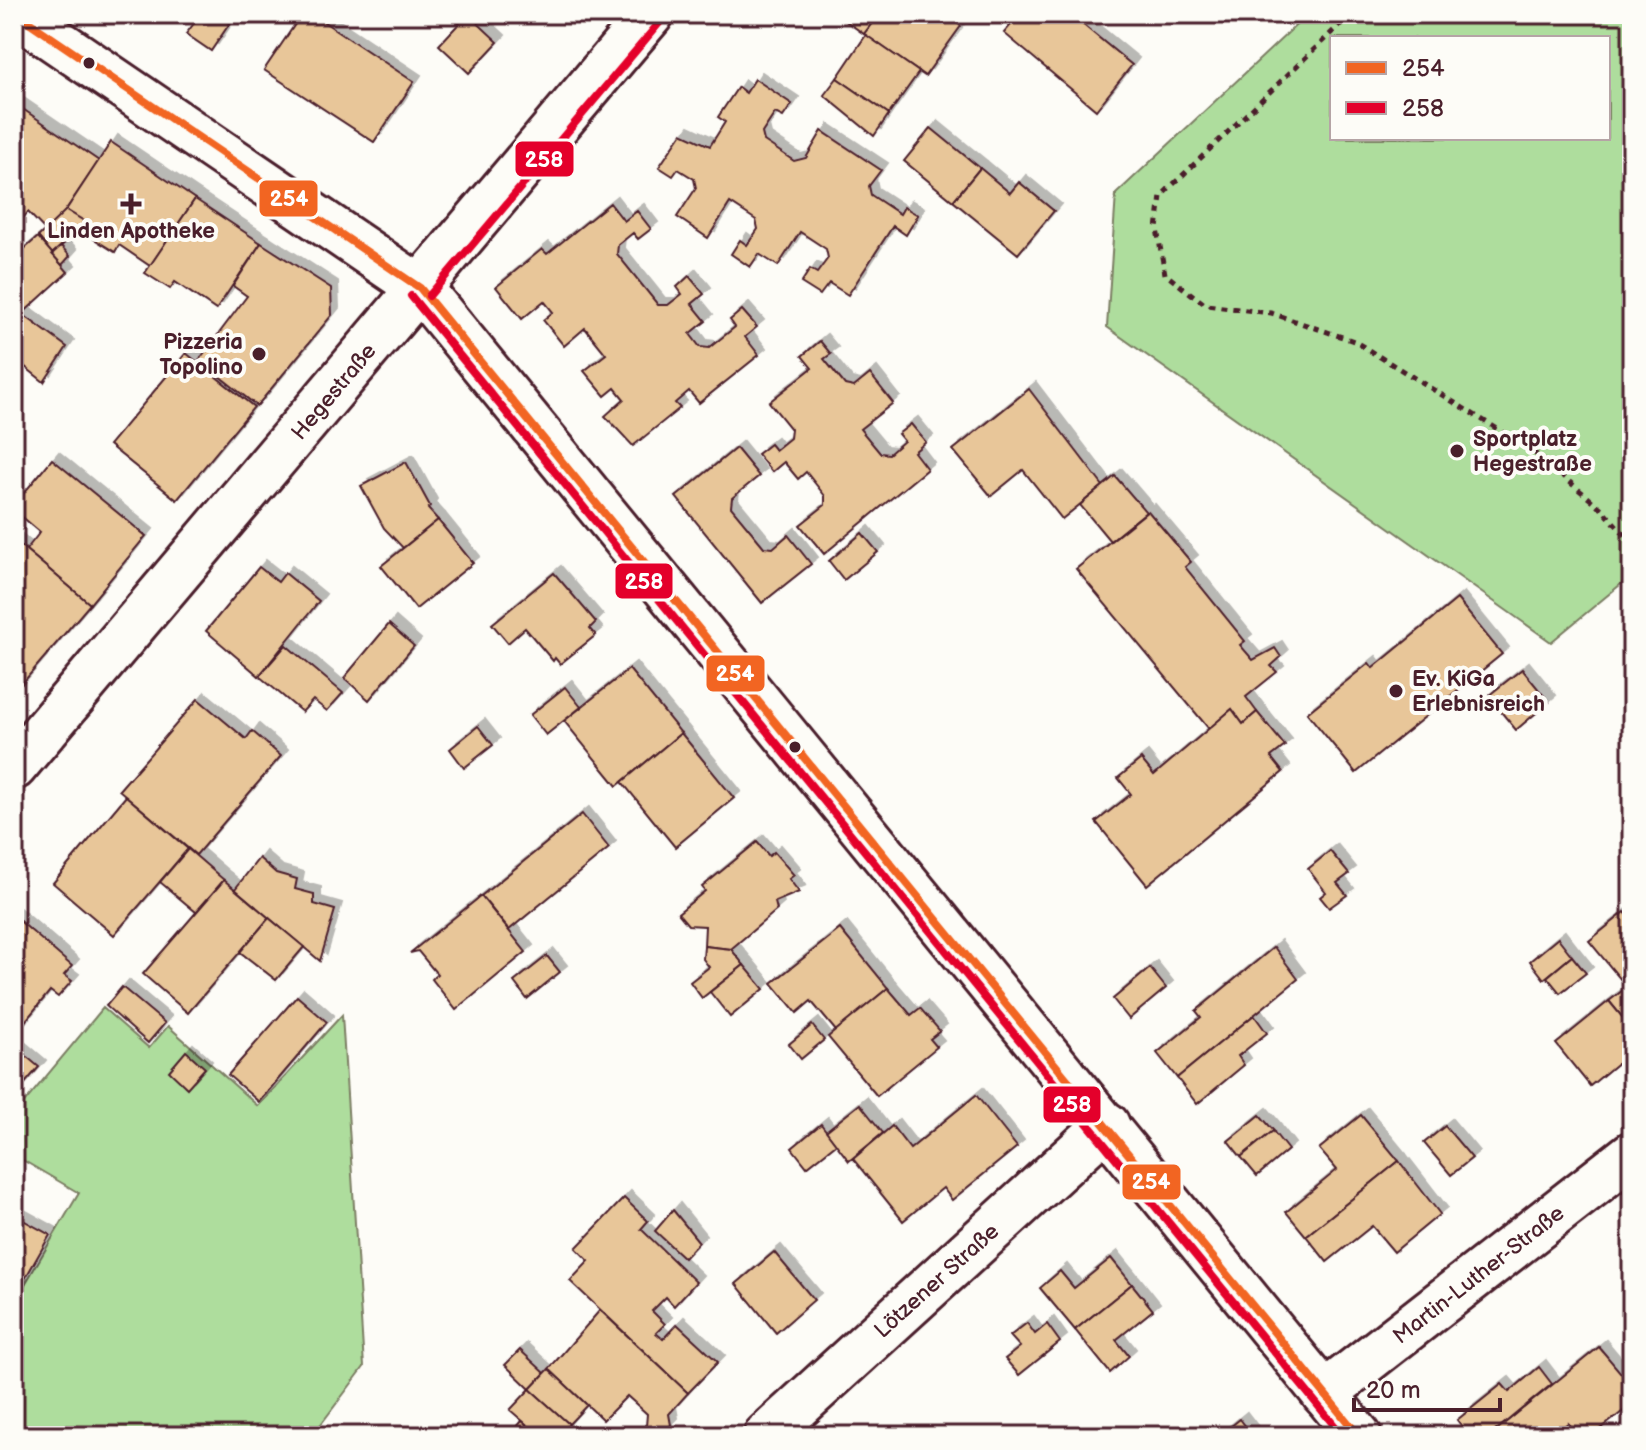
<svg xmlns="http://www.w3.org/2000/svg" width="1646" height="1450" font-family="'Balsamiq Sans',sans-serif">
	<defs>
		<filter id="shadow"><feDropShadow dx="7" dy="-7" stdDeviation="0" flood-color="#0004"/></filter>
	</defs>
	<rect width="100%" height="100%" fill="#fdfcf7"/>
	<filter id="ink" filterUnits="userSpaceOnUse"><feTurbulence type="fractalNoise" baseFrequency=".0125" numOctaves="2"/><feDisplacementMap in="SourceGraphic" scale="16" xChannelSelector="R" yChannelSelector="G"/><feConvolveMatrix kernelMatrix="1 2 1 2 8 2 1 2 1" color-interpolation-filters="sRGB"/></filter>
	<g filter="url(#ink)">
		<!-- green -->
		<g fill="#aedd9d" stroke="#7c7e64" stroke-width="2" fill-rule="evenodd">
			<path d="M1308,14H1632V575L1551,642L1107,327L1116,194ZM1332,38H1608V138H1332Z"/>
			<polygon points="103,1008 149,1048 168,1026 258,1106 342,1015 364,1367 312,1436 14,1436 14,1303 79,1193 14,1155 14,1115"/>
		</g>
		<!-- building -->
		<g fill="#e8c699" stroke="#4a1f2b" stroke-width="2" filter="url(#shadow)">
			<polygon points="201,14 223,14 232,20 211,51 186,34"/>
			<polygon points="302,14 312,14 414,82 374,142 264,70"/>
			<polygon points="468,14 498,42 469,73 439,45"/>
			<polygon points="836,14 879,14 864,34"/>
			<polygon points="879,14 945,14 961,26 925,76 864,34"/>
			<polygon points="1020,14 1070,14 1132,65 1096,110 1004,33"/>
			<polygon points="866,35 919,72 889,114 837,78"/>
			<polygon points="837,78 889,114 874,136 824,95"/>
			<polygon points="755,79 792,104 783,117 775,113 762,133 764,141 794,161 806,158 822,131 881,170 869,186 871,195 900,214 904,207 918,215 906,235 893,226 848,295 829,283 820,295 801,283 810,269 817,273 828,258 826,249 800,232 778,266 759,254 750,267 731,254 740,240 747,245 758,229 756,220 730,203 708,238 677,217 696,188 694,179 678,169 673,176 659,167 682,133 710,146 725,122 718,117 738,87 746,93"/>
			<polygon points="14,103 99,161 61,217 46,231 28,212 24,217 14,210"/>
			<polygon points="931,128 980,168 953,201 904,161"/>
			<polygon points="111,142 195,199 150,266 119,245 115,252 94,239 98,231 66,210"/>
			<polygon points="980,168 1010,193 1019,182 1054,211 1018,254 953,201"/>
			<polygon points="195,199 261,243 216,310 175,282 170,289 145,273"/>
			<polygon points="610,203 624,221 637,211 651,229 638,239 633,233 618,245 617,254 658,305 668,305 682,294 677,287 689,276 704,294 692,304 706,321 690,334 700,347 709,348 735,327 730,320 742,310 757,327 745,337 759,355 699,403 689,391 675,403 680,408 633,446 605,416 624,399 615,388 605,396 584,371 606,354 585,328 564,346 543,320 553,312 544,301 522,319 496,287 542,249 547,254"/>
			<polygon points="66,210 84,221 80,230 52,254 38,237"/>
			<polygon points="38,237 68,272 21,315 14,308 14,258"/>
			<polygon points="261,243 331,288 332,315 257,406 199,360 247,296 233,286"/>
			<polygon points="61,246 70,256 62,265 52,254"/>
			<polygon points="14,308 67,347 44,382 14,358"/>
			<polygon points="820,341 831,354 824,359 845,385 854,387 870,374 893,403 860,429 880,453 889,454 904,441 898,434 911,424 926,442 914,452 927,469 824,554 800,525 825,505 825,496 806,472 798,479 784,462 772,472 757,454 770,444 775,450 790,438 791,429 769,402 812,368 802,356"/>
			<polygon points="186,353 254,407 177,500 109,445"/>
			<polygon points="1029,389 1103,486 1062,519 1023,470 991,496 953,450"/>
			<polygon points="736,448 759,476 732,498 731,507 764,547 773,548 788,535 811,564 762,603 676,497"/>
			<polygon points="52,459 146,536 90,604 26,550 40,532 14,510 14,505"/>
			<polygon points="406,462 430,506 428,509 438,520 403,548 384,528 361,486"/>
			<polygon points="1115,476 1146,512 1110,541 1080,505"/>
			<polygon points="1148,511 1191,562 1185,567 1245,641 1240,645 1253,660 1275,648 1281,657 1271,666 1277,672 1246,697 1257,712 1243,724 1232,709 1209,729 1076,569"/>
			<polygon points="438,520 473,563 416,609 381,566"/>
			<polygon points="862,533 878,552 844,580 829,561"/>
			<polygon points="14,540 90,604 20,686 14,681"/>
			<polygon points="259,567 278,582 285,573 319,601 259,676 206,631"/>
			<polygon points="554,573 596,622 590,628 596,635 560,664 555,658 553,661 525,628 508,643 492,624"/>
			<polygon points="1457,599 1502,654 1356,773 1307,713 1369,663 1373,668"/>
			<polygon points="389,624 414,646 369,700 344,678"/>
			<polygon points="286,645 343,693 327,711 313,700 302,712 259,676"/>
			<polygon points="629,669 681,733 617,786 564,721"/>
			<polygon points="1522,669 1549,702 1516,730 1488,696"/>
			<polygon points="565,687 581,707 546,735 530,715"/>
			<polygon points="198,699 246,739 252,731 281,756 196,855 119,790"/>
			<polygon points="1232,709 1243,724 1257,712 1285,746 1271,757 1283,772 1147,885 1096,822 1131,794 1118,778 1141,759 1154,775"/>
			<polygon points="478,726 493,745 464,768 450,749"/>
			<polygon points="681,733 734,798 675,847 622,782"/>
			<polygon points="126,796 188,849 114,935 53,883"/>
			<polygon points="582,814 609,848 509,930 481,896"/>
			<polygon points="757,842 769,856 774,852 794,875 789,879 799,892 775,902 777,910 731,949 704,946 705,926 688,925 678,913 705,891 702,887"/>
			<polygon points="188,849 224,880 196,912 160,882"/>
			<polygon points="1330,851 1349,874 1337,883 1347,895 1329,908 1320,897 1326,892 1308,869"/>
			<polygon points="259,858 276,873 297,879 295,889 314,894 314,904 335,910 320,961 235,889"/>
			<polygon points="224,880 269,918 188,1013 143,974"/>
			<polygon points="481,896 526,952 456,1010 432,979 437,974 418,951 410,953"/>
			<polygon points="1625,912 1632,920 1632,1029 1609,1001 1627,987 1589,941"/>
			<polygon points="14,916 72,966 64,975 72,981 58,997 50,991 14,1035"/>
			<polygon points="269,918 304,947 276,980 240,952"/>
			<polygon points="840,929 888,988 836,1031 811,1001 797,1013 772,983"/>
			<polygon points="1558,938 1572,956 1544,979 1530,961"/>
			<polygon points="704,946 731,949 744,965 702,998 690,982 709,967 703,959"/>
			<polygon points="1274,947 1298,979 1177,1078 1157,1053 1201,1017 1196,1011"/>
			<polygon points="547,956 560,972 527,999 514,982"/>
			<polygon points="1572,956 1586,973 1560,993 1547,977"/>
			<polygon points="744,965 764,989 730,1017 710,992"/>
			<polygon points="1150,968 1166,988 1129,1019 1113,999"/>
			<polygon points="122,987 165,1023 148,1043 106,1006"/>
			<polygon points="888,988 911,1015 920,1008 940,1031 930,1039 937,1047 877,1096 828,1037"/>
			<polygon points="297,996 327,1022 259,1102 228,1075"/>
			<polygon points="1609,1001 1632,1029 1632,1051 1590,1086 1556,1044"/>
			<polygon points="1254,1015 1267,1033 1238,1056 1244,1065 1197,1104 1177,1078"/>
			<polygon points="812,1025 824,1040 801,1059 789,1044"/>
			<polygon points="14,1046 39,1067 14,1096"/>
			<polygon points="186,1051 205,1068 187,1088 169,1071"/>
			<polygon points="976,1095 1017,1147 952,1200 943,1188 903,1221 853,1159 892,1126 910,1149"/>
			<polygon points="860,1104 883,1133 849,1161 826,1131"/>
			<polygon points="1260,1115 1274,1131 1241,1157 1228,1141"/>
			<polygon points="1361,1115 1399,1161 1306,1236 1286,1212 1337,1170 1319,1149"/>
			<polygon points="821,1124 836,1144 807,1167 792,1148"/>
			<polygon points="1445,1126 1472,1158 1451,1175 1424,1143"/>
			<polygon points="1273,1131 1288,1150 1257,1176 1241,1157"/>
			<polygon points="1399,1161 1440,1214 1394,1252 1372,1226 1327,1262 1306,1236"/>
			<polygon points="624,1198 648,1221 641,1229 696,1282 674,1306 666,1297 652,1311 665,1324 656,1333 663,1339 677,1324 718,1362 688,1393 570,1281 589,1261 576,1248"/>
			<polygon points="673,1210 699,1242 684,1258 655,1231"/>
			<polygon points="14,1215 50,1235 18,1291 14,1289"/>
			<polygon points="774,1252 814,1300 776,1333 736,1284"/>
			<polygon points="1111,1258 1132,1284 1075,1330 1040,1288 1060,1271 1074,1288"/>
			<polygon points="1132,1284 1153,1310 1116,1340 1129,1356 1110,1373 1075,1330"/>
			<polygon points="600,1310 688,1393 669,1414 671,1425 663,1433 653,1433 646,1426 647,1414 627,1396 603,1420 549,1369"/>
			<polygon points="1027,1323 1035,1334 1047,1324 1060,1342 1019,1375 1005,1359 1020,1347 1010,1336"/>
			<polygon points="1599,1347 1632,1386 1632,1404 1592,1436 1579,1436 1568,1423 1552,1436 1542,1432 1537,1436 1489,1436"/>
			<polygon points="520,1350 545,1373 530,1389 505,1365"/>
			<polygon points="1539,1367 1552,1384 1489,1436 1469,1436 1457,1420 1502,1384 1509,1392"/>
			<polygon points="549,1369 587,1405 569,1424 530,1389"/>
			<polygon points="530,1389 569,1424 559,1436 540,1436 510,1410"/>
			<polygon points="1240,1419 1253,1436 1219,1436"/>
			<polygon points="522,1421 540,1436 509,1436"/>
		</g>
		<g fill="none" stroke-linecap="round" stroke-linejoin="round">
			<defs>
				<g id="minor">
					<polyline points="17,14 420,288 1359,1436"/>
					<polyline points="14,767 651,14"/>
					<polyline points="1324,1394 1632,1154"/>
					<polyline points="766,1436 1107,1125"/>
				</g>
			</defs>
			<!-- minor casing -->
			<use href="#minor" stroke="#4a1f2b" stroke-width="50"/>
			<!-- path -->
			<polyline stroke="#4a1f2b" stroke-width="5" stroke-dasharray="6 6" stroke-linecap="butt" points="1351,14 1161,196 1157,229 1165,274 1206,305 1271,313 1354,341 1530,449 1602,509 1632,543"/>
			<!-- minor -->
			<use href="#minor" stroke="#fdfcf7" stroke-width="44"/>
			<defs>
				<polyline id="bus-1" points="17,14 420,288 1359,1436"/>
				<g id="bus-2">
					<polyline points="411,296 1343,1436"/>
					<polyline points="429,296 660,22"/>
				</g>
			</defs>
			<!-- bus-1 casing -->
			<use href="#bus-1" stroke="#fdfcf7" stroke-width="14"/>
			<!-- bus-2 casing -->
			<use href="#bus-2" stroke="#fdfcf7" stroke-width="14"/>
			<!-- bus-1 -->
			<use href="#bus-1" stroke="#f26522" stroke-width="8"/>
			<!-- bus-2 -->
			<use href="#bus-2" stroke="#e4002b" stroke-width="8"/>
		</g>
	</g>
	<!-- markers -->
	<g fill="#4a1f2b" stroke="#fdfcf7" stroke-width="3">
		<circle cx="89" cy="63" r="7"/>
		<path d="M127 192h8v8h8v8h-8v8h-8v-8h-8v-8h8z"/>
		<circle cx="259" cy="354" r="8"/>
		<circle cx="1457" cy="451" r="8"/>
		<circle cx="1396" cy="691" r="8"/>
		<circle cx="795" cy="747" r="7"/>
	</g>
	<g text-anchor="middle" stroke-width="8" stroke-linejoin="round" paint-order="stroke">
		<!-- poi labels -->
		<g font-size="22" font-weight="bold" fill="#4a1f2b" stroke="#fdfcf7" text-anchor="start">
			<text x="131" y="238" text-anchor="middle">Linden Apotheke</text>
			<text x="243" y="349" text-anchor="end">Pizzeria<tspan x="243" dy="25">Topolino</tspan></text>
			<text x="1473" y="446">Sportplatz<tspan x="1473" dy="25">Hegestraße</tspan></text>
			<text x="1412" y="686">Ev. KiGa<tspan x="1412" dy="25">Erlebnisreich</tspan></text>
		</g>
		<!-- street labels -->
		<g font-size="22" fill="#4a1f2b" stroke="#fdfcf7">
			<text transform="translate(333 391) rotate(-50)" y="8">Hegestraße</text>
			<text transform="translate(1478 1274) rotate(-38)" y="8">Martin-Luther-Straße</text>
			<text transform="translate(936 1280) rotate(-42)" y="8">Lötzener Straße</text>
		</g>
	</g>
	<g stroke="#fdfcf7" stroke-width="3">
		<rect x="514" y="140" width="61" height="38" rx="8" fill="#e4002b"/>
		<rect x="258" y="179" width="61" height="39" rx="8" fill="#f26522"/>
		<rect x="614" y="562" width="60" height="38" rx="8" fill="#e4002b"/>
		<rect x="705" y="654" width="61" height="39" rx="8" fill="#f26522"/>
		<rect x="1042" y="1085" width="60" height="39" rx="8" fill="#e4002b"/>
		<rect x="1121" y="1163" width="61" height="38" rx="8" fill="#f26522"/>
	</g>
	<g font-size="22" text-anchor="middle" font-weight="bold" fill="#fff">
		<text x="544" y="167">258</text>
		<text x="289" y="206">254</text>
		<text x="644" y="589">258</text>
		<text x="735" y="681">254</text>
		<text x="1072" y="1112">258</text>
		<text x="1151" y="1189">254</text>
	</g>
	<!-- margin -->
	<rect width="1646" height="1450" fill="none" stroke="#fdfcf7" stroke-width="48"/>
	<rect x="24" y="24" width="1598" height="1402" fill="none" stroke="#4a1f2b" stroke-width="3" filter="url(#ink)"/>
	<!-- legend -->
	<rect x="1330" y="36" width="280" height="104" fill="#fdfcf7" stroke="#b5a4a5" stroke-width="2"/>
	<rect x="1346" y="62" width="40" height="12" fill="#f26522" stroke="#b5a4a5" stroke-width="2"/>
	<text x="1402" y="76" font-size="24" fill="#4a1f2b">254</text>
	<rect x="1346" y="102" width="40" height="12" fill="#e4002b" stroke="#b5a4a5" stroke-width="2"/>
	<text x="1402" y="116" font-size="24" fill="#4a1f2b">258</text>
	<!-- scale -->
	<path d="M1354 1398v12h146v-12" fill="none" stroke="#4a1f2b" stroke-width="4"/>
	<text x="1366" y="1398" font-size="24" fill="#4a1f2b" stroke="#fdfcf7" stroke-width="6" paint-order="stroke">20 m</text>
</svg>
